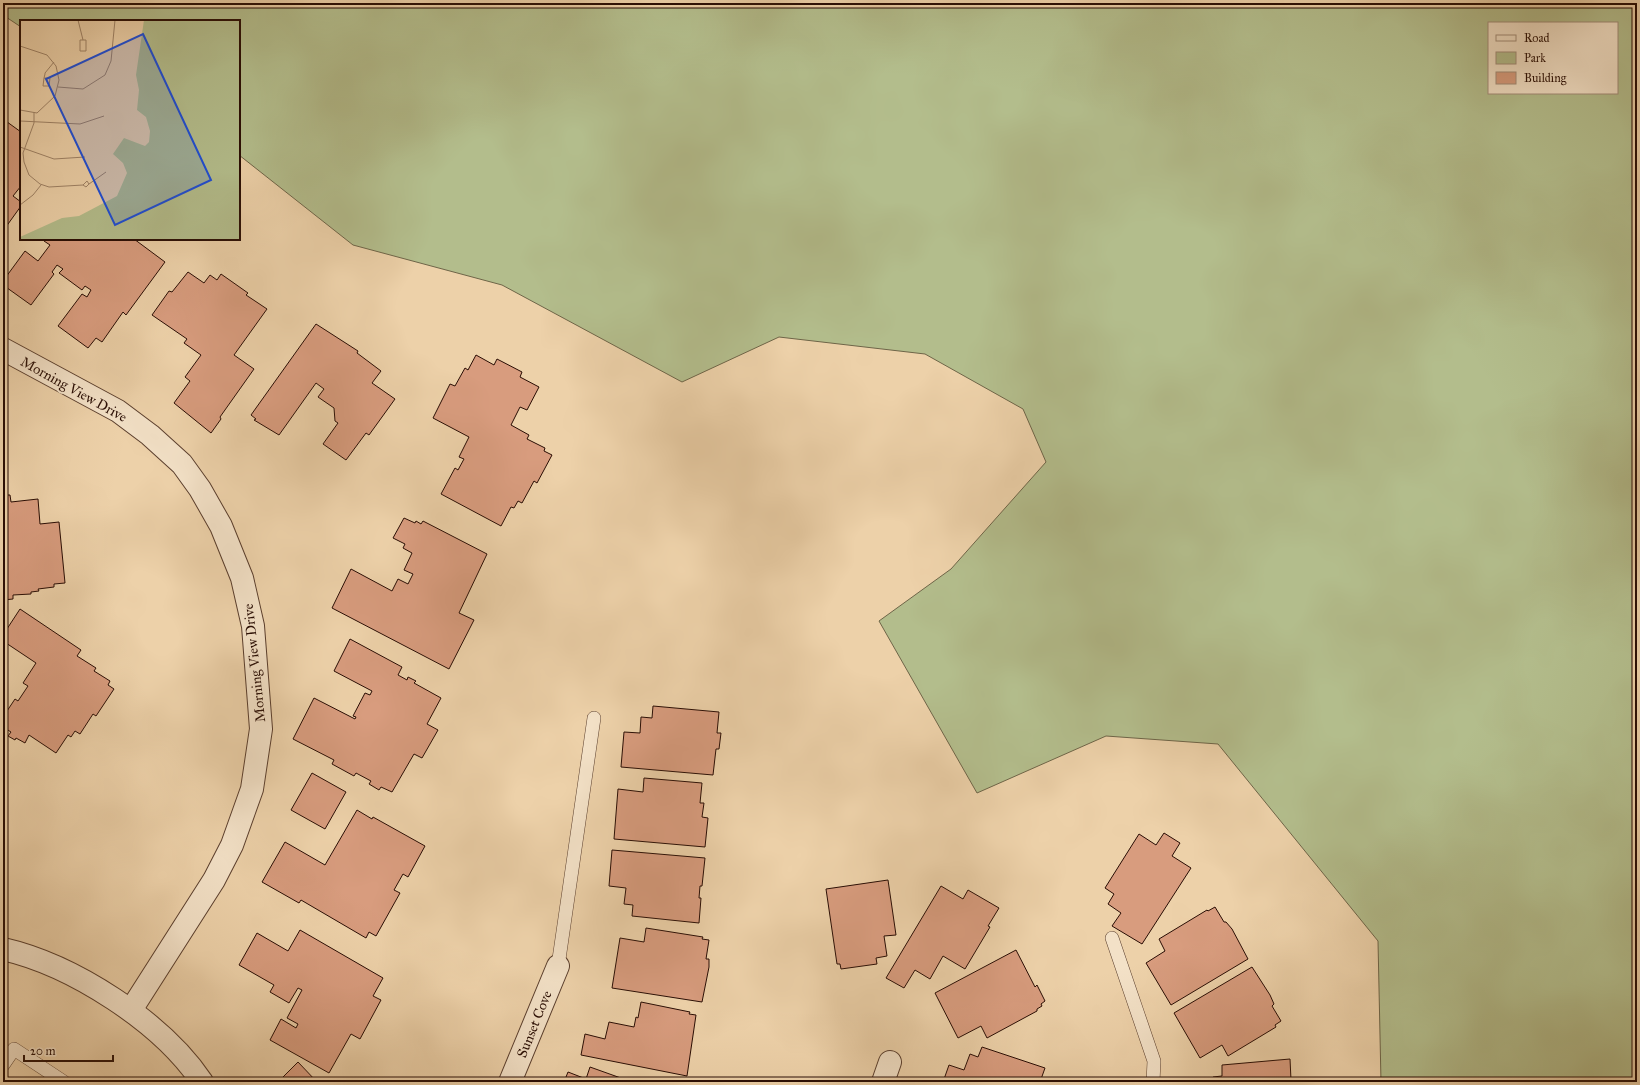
<svg xmlns="http://www.w3.org/2000/svg" width="1640" height="1085" font-family="'IM FELL Great Primer',serif">
	<rect width="100%" height="100%" fill="#edd1a9"/>
	<filter id="stains"><feTurbulence type="fractalNoise" baseFrequency=".005" numOctaves="4"/><feColorMatrix values="0 0 0 0 .2 0 0 0 0 .09 0 0 0 0 .02 0 0 0 .5 -.17"/></filter>
	<radialGradient id="worn" r=".72"><stop offset=".6" stop-color="#630" stop-opacity="0"/><stop offset="1" stop-color="#630" stop-opacity=".3"/></radialGradient>
	<!-- green -->
	<path fill="#b3bd8c" stroke="#6e6548" fill-rule="evenodd" d="M3,3H1637V1082H1381L1378,941L1218,744L1106,736L977,793L879,621L951,569L1046,462L1023,409L925,354L779,337L682,382L502,285L353,245L239,155V21H21V27L3,15ZM1489,23H1617V93H1489Z"/>
	<!-- building -->
	<g fill="#d89c7e" stroke="#290d04">
		<polygon points="3,119 21,132 21,186 13,196 21,202 21,206 3,231"/>
		<polygon points="45,239 134,239 165,262 126,315 123,312 102,342 96,338 88,348 58,326 82,294 87,297 91,290 85,286 82,290 59,273 63,269 57,265 52,272 54,274 31,305 3,285 3,281 25,251 38,261 50,245 44,241"/>
		<polygon points="188,272 204,283 210,275 217,280 221,274 248,293 246,295 267,309 234,355 254,369 220,417 221,419 211,433 174,403 190,381 185,377 201,355 184,343 187,339 152,315 169,291 172,292"/>
		<polygon points="316,324 358,351 357,353 381,371 372,383 395,399 369,435 366,433 346,460 323,444 338,423 335,421 334,408 318,397 324,389 316,383 279,435 254,420 256,419 251,415"/>
		<polygon points="476,355 494,365 497,359 522,372 520,377 539,387 527,410 520,407 511,425 529,435 527,439 545,448 544,451 552,455 537,483 534,481 522,503 518,501 514,508 511,507 501,526 441,494 455,468 458,470 464,459 459,457 469,437 433,418 450,384 455,386 465,368 468,370"/>
		<polygon points="3,495 10,495 11,502 38,499 40,524 59,522 65,583 54,584 54,587 38,589 39,591 31,592 31,594 13,595 13,599 3,600"/>
		<polygon points="404,518 415,523 416,521 421,524 423,521 487,554 459,613 474,620 449,669 332,608 351,569 392,591 398,579 408,584 413,574 404,570 412,553 403,548 405,544 393,538"/>
		<polygon points="20,609 81,650 77,656 96,668 94,671 110,681 108,685 114,689 96,716 93,714 80,734 75,731 71,737 68,735 56,753 29,735 25,743 16,738 15,740 8,736 11,732 3,727 3,717 15,699 18,701 28,686 23,683 36,663 3,641 3,635"/>
		<polygon points="350,639 402,667 398,675 407,680 408,677 416,681 414,683 441,698 427,724 438,730 422,758 414,754 392,792 381,787 379,790 369,784 371,781 356,773 354,776 332,764 334,760 293,739 314,698 355,719 356,717 353,716 365,693 370,695 372,691 334,671"/>
		<polygon points="653,706 719,712 717,733 721,733 719,749 716,749 713,775 621,767 624,732 640,733 641,717 652,718"/>
		<polygon points="312,773 346,792 325,829 291,810"/>
		<polygon points="644,778 702,783 700,803 704,803 702,817 708,818 705,847 614,839 618,789 643,792"/>
		<polygon points="357,810 372,819 373,817 425,846 408,877 403,874 394,890 400,893 376,936 369,932 366,938 301,900 299,903 262,882 285,842 325,865"/>
		<polygon points="1164,833 1180,843 1172,856 1191,868 1142,944 1112,926 1121,913 1108,904 1114,894 1105,888 1139,834 1156,845"/>
		<polygon points="612,850 705,858 702,886 700,886 699,898 701,898 699,923 632,916 633,905 624,904 626,888 609,886"/>
		<polygon points="888,880 896,935 884,936 887,956 876,958 877,964 841,969 840,964 837,964 826,889"/>
		<polygon points="941,886 963,899 968,890 999,908 988,926 990,927 965,969 943,956 930,979 915,970 904,988 886,978"/>
		<polygon points="1215,907 1224,922 1226,922 1232,929 1248,959 1171,1005 1146,963 1165,951 1159,939 1207,910 1208,911"/>
		<polygon points="646,928 703,937 702,939 709,940 706,959 709,959 709,967 702,1002 612,988 620,938 644,942"/>
		<polygon points="300,930 383,978 373,996 381,1000 360,1039 351,1034 329,1073 270,1040 281,1019 296,1028 298,1024 287,1018 302,990 298,988 289,1003 270,992 274,985 239,965 257,933 288,951"/>
		<polygon points="1016,950 1035,987 1037,985 1045,1001 1041,1004 1042,1006 1037,1009 1037,1011 987,1038 981,1026 958,1038 935,993"/>
		<polygon points="1252,967 1270,995 1274,1004 1272,1006 1281,1021 1275,1025 1276,1027 1228,1056 1222,1045 1200,1058 1174,1013"/>
		<polygon points="641,1002 690,1012 689,1014 696,1015 687,1076 581,1055 585,1034 605,1039 609,1022 634,1027 636,1017 638,1018"/>
		<polygon points="982,1047 1045,1068 1040,1082 943,1082 949,1065 964,1070 970,1054 978,1057"/>
		<polygon points="1290,1059 1291,1080 1295,1080 1295,1082 1214,1082 1213,1077 1222,1076 1222,1065"/>
		<polygon points="298,1062 317,1082 283,1082 281,1079"/>
		<polygon points="590,1067 632,1082 564,1082 568,1072 586,1079"/>
	</g>
	<g fill="none" stroke-linecap="round" stroke-linejoin="round">
		<defs>
			<g id="service">
				<polyline points="1112,938 1154,1061 1153,1082"/>
				<polyline points="558,966 594,718"/>
				<polyline points="3,1065 14,1049 64,1082"/>
			</g>
			<g id="minor">
				<polyline points="3,349 118,411 150,435 182,464 200,489 221,526 242,578 253,626 261,729 252,789 232,845 214,880 131,1010"/>
				<path d="M3,949C73,965 162,1022 202,1082"/>
				<polyline points="510,1082 558,966"/>
				<polyline points="883,1082 890,1062"/>
			</g>
		</defs>
		<!-- service casing -->
		<use href="#service" stroke="#5a3e2d" stroke-width="14"/>
		<!-- minor casing -->
		<use href="#minor" stroke="#5a3e2d" stroke-width="24"/>
		<!-- service -->
		<use href="#service" stroke="#f3e1c7" stroke-width="13"/>
		<!-- minor -->
		<use href="#minor" stroke="#f3e1c7" stroke-width="22"/>
	</g>
	<g text-anchor="middle" stroke-width="4" stroke-linejoin="round" paint-order="stroke">
		<!-- street labels -->
		<g font-size="14" fill="#290d04" stroke="#f3e1c7">
			<text transform="translate(74 389) rotate(29)" y="5">Morning View Drive</text>
			<text transform="translate(254 663) rotate(-96)" y="5">Morning View Drive</text>
			<text transform="translate(534 1024) rotate(-68)" y="5">Sunset Cove</text>
		</g>
	</g>
	<!-- overview -->
	<g transform="translate(20 20)">
		<rect width="220" height="220" fill="#edd1a9"/>
		<path d="M124,0H220V220H0V217L42,198L59,196L97,176L107,153L103,143L93,134L104,118L125,126L129,122L130,111L126,97L117,90L119,70L116,55Z" fill="#b3bd8c"/>
		<path fill="none" stroke="#9f8367" stroke-width="1" d="M27,0H46M58,0L63,20H66V31H60V20H63M0,26L27,35L36,46L39,60L35,76L17,93L0,90M24,58H30L29,66H23L24,58L25,54V53L34,42M38,67L63,69L85,55L91,41L95,0M14,92V103L3,133L4,142L9,155L20,164L29,167L63,165L66,167L69,164L67,161L63,165M0,101L60,104L84,96M0,127L34,139L65,137M69,164L86,152M0,185L13,175L21,165"/>
		<path fill="#1d4ed8" fill-opacity="0.15" stroke="#1d4ed8" stroke-width="2" d="M123,14L191,160L95,205L26,59Z"/>
		<rect width="220" height="220" fill="none" stroke="#290d04" stroke-width="2"/>
	</g>
	<!-- margin -->
	<rect width="1640" height="1085" fill="none" stroke="#edd1a9" stroke-width="16"/>
	<rect x="4" y="4" width="1632" height="1077" fill="none" stroke="#290d04" stroke-width="2"/>
	<rect x="8" y="8" width="1624" height="1069" fill="none" stroke="#290d04"/>
	<!-- legend -->
	<rect x="1488" y="22" width="130" height="72" fill="#f3e1c7" stroke="#a28c79"/>
	<rect x="1496" y="35" width="20" height="6" fill="#f3e1c7" stroke="#a28c79"/>
	<text x="1524" y="42" font-size="12" fill="#290d04">Road</text>
	<rect x="1496" y="52" width="20" height="12" fill="#b3bd8c" stroke="#a28c79"/>
	<text x="1524" y="62" font-size="12" fill="#290d04">Park</text>
	<rect x="1496" y="72" width="20" height="12" fill="#d89c7e" stroke="#a28c79"/>
	<text x="1524" y="82" font-size="12" fill="#290d04">Building</text>
	<!-- scale -->
	<path d="M24 1055v6h89v-6" fill="none" stroke="#290d04" stroke-width="2"/>
	<text x="30" y="1055" font-size="12" fill="#290d04" stroke="#f3e1c7" stroke-width="3" paint-order="stroke">20 m</text>
	<rect width="100%" height="100%" filter="url(#stains)"/>
	<rect width="100%" height="100%" fill="url(#worn)"/>
</svg>
